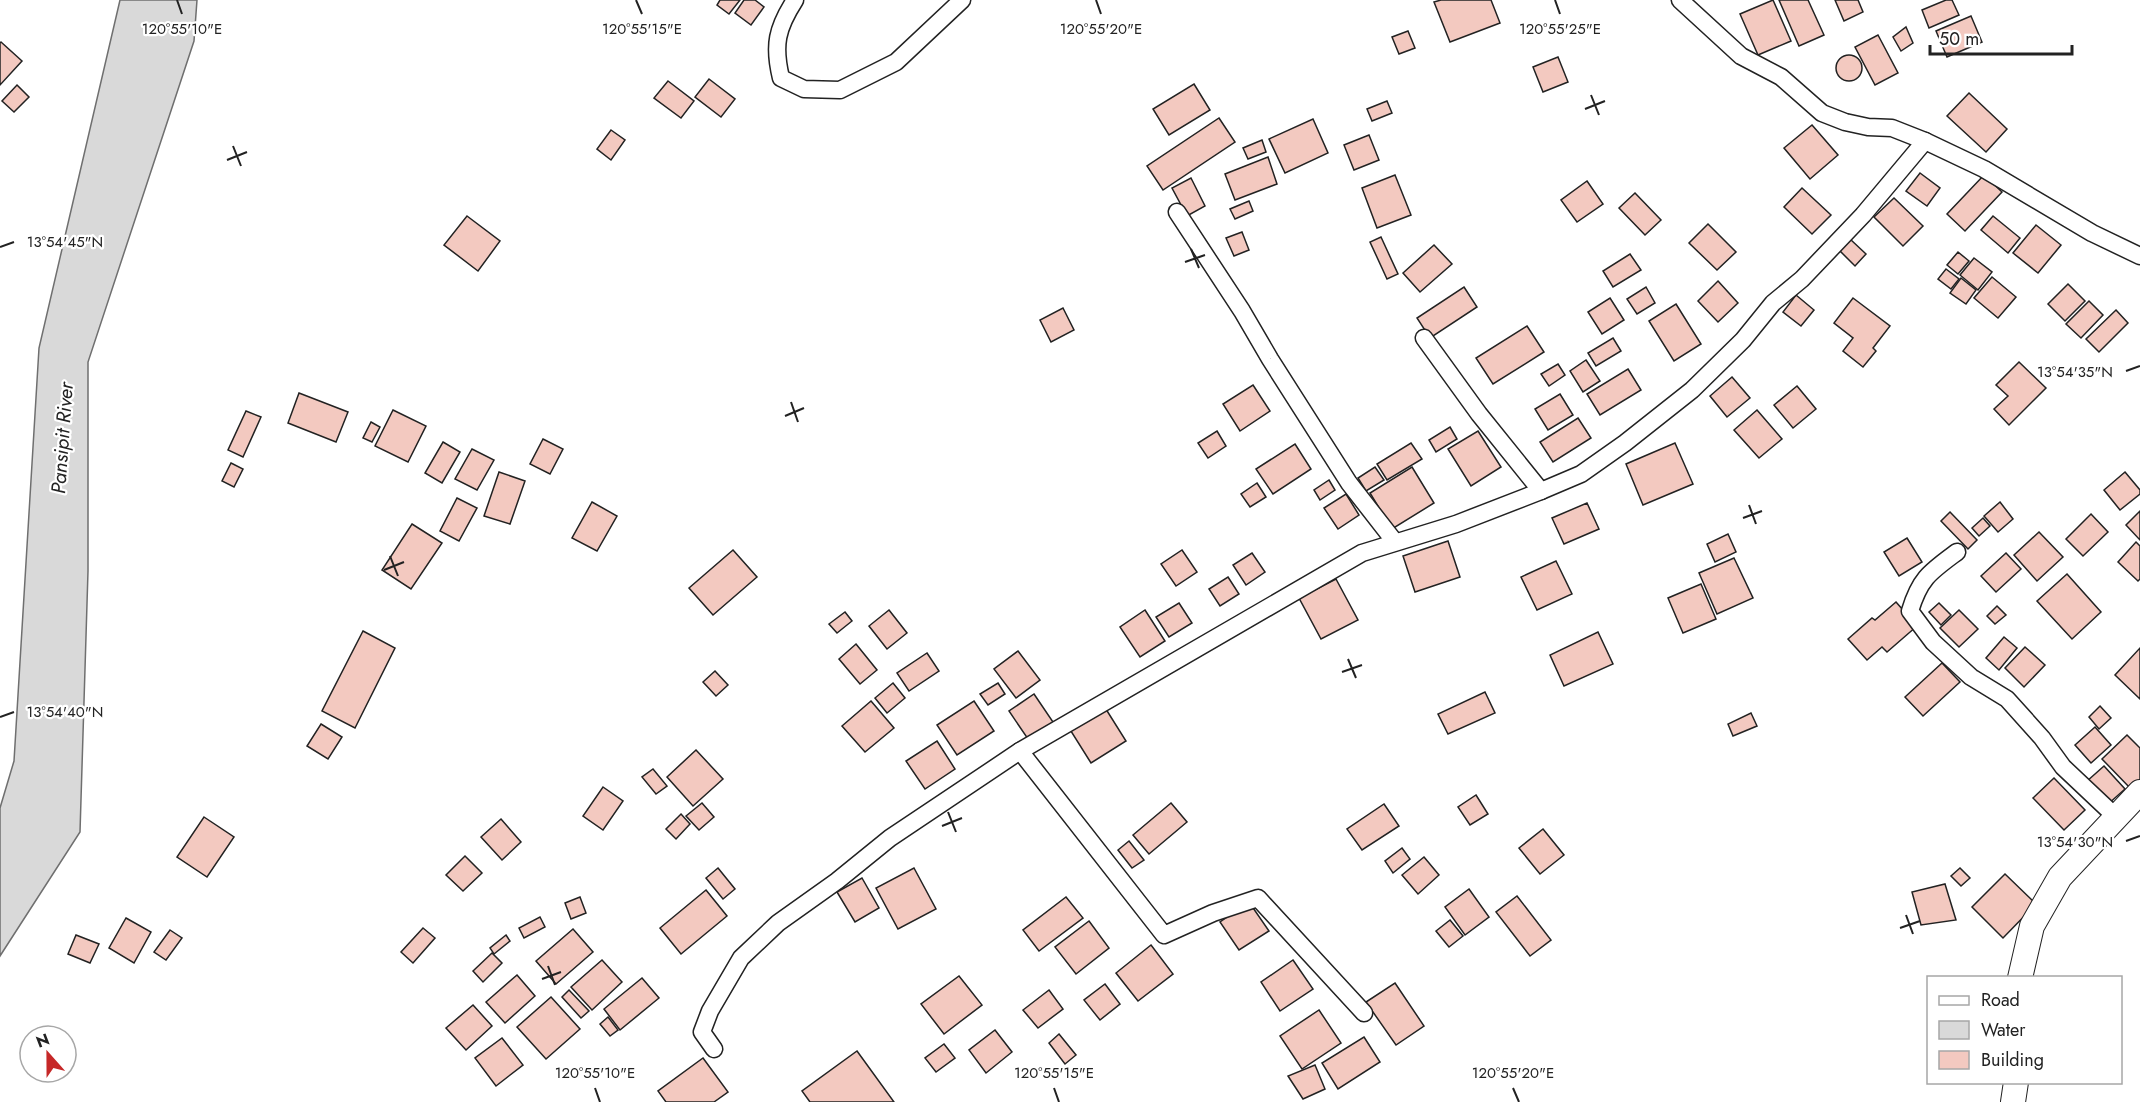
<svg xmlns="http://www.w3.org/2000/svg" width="2140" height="1102" font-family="Jost,sans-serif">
	<rect width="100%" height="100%" fill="#fff"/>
	<!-- water -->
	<polygon fill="#d9d9d9" stroke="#6f6f6f" stroke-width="1.5" points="120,0 197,0 194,41 88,362 88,571 80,832 0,956 0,808 14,761 39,348"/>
	<!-- building -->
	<g fill="#f3c9c0" stroke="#222" stroke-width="1.5">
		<polygon points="720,0 740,0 729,14 717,5"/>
		<polygon points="744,0 755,0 764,7 751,25 735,13"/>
		<polygon points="1441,0 1491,0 1500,23 1450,42 1434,2"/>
		<polygon points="1773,0 1791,41 1758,55 1740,14"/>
		<polygon points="1779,0 1808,0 1824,35 1799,46"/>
		<polygon points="1835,0 1858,0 1863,12 1844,21"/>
		<polygon points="1946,0 1952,0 1959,15 1929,28 1922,10"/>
		<polygon points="1971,16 1982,42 1947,57 1936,31"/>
		<polygon points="1906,27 1913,43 1901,51 1893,37"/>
		<polygon points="1408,31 1415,48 1399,54 1392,37"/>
		<polygon points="1878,35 1898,73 1875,85 1855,47"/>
		<polygon points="1,42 22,61 0,85 0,43"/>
		<circle cx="1849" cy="68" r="13"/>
		<polygon points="1558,57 1568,82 1543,92 1533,67"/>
		<polygon points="709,79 735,99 721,117 695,97"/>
		<polygon points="668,81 694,101 681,118 654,98"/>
		<polygon points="1194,84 1210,110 1169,135 1153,109"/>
		<polygon points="17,85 29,97 14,112 2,101"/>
		<polygon points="1969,93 2007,129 1986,152 1947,116"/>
		<polygon points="1387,101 1392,113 1372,121 1367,109"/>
		<polygon points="1219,118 1235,142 1163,190 1147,166"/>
		<polygon points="1313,119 1328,153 1285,173 1269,139"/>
		<polygon points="1812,125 1838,155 1810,179 1784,148"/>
		<polygon points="611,130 625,140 611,160 597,149"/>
		<polygon points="1369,135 1379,160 1354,170 1344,145"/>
		<polygon points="1262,140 1266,152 1248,159 1243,148"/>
		<polygon points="1268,157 1277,184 1235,200 1225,174"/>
		<polygon points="1920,173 1940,188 1927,206 1906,191"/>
		<polygon points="1395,175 1411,215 1377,228 1362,188"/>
		<polygon points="1984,175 2002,192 1965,231 1947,214"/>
		<polygon points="1191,178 1205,206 1187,216 1172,188"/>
		<polygon points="1587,181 1603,204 1577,222 1561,200"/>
		<polygon points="1802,188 1831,215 1812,234 1784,207"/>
		<polygon points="1635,193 1661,220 1645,235 1619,208"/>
		<polygon points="1894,198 1923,226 1903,246 1874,217"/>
		<polygon points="1249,201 1253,211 1235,219 1230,209"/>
		<polygon points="467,216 500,241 478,271 444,245"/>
		<polygon points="1993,216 2020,238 2008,253 1981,230"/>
		<polygon points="1708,224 1736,252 1717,270 1689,243"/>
		<polygon points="2036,225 2061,245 2038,273 2013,253"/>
		<polygon points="1242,232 1249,250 1234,256 1226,238"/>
		<polygon points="1381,237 1398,274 1387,279 1370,242"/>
		<polygon points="1850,239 1866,254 1855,266 1839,250"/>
		<polygon points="1434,245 1452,264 1420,292 1403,273"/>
		<polygon points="1958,252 1969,261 1958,274 1947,265"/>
		<polygon points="1630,254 1641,270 1613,287 1603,271"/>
		<polygon points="1974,258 1992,272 1978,290 1960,275"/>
		<polygon points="1946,269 1959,279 1951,289 1938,279"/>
		<polygon points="1992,277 2016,297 1998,318 1974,298"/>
		<polygon points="1961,278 1976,290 1966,304 1950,293"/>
		<polygon points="1718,281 1738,303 1718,322 1698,301"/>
		<polygon points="2068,284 2085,301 2065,321 2048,304"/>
		<polygon points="1464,287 1477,307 1430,338 1417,318"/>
		<polygon points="1646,287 1655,303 1637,314 1627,299"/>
		<polygon points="1796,295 1814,310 1801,326 1783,312"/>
		<polygon points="1610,298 1624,320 1602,334 1588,312"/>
		<polygon points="1853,298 1890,326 1873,348 1876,351 1863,367 1843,351 1853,338 1834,323"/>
		<polygon points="2089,301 2103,315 2081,338 2066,324"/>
		<polygon points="1676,304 1701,344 1674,361 1649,321"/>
		<polygon points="1063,308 1074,330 1051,342 1040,320"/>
		<polygon points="2116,310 2128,323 2099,352 2086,339"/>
		<polygon points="1527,326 1544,352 1493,384 1476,358"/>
		<polygon points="1613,338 1621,351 1596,366 1588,353"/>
		<polygon points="1586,360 1600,381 1583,392 1570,371"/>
		<polygon points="2019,362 2046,388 2009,425 1994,409 2008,396 1996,385"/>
		<polygon points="1558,364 1565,375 1549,386 1541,374"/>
		<polygon points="1628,369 1641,390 1600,415 1587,394"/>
		<polygon points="1732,377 1750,398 1727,417 1710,396"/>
		<polygon points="1253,385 1270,411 1240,431 1223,404"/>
		<polygon points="1797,386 1816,409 1793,428 1774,405"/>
		<polygon points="299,393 348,412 336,442 288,423"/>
		<polygon points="1560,394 1573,415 1548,430 1535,409"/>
		<polygon points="393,410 426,426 408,462 375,446"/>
		<polygon points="1757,410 1782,439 1759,458 1734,430"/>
		<polygon points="246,411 261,417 243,457 228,450"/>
		<polygon points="1578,418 1591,438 1553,462 1540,442"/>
		<polygon points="371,422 380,427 372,442 363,438"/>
		<polygon points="1450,427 1457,439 1436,452 1429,440"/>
		<polygon points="1217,431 1226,446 1208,458 1198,443"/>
		<polygon points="1478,431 1501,467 1471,486 1448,449"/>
		<polygon points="543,439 563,449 550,474 530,464"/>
		<polygon points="443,442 460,452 442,483 425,473"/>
		<polygon points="1411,443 1422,459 1387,480 1377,464"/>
		<polygon points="1675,443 1693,484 1643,505 1626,464"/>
		<polygon points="1295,444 1311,469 1273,494 1256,469"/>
		<polygon points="472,449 494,460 477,490 455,479"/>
		<polygon points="231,463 243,469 234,487 222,481"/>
		<polygon points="1375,467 1384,480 1366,491 1358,478"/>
		<polygon points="1412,467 1434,503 1392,529 1370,493"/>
		<polygon points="499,472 525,481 510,524 484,516"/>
		<polygon points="2125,472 2140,490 2140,494 2120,510 2104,490"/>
		<polygon points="1329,480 1335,490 1320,500 1314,490"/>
		<polygon points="1257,483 1266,497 1250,507 1241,494"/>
		<polygon points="1346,494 1359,515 1338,529 1324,508"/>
		<polygon points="457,498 477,508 459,541 440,531"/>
		<polygon points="592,502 617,516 597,551 572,538"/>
		<polygon points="2000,502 2013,519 1998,532 1984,516"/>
		<polygon points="1587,503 1599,529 1564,544 1552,518"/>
		<polygon points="2140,511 2140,540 2126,525"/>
		<polygon points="1950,512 1977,540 1968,549 1941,521"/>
		<polygon points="2091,514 2108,532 2083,556 2066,539"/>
		<polygon points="1983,518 1990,526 1979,536 1972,528"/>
		<polygon points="412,524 442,543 411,589 382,570"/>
		<polygon points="2039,532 2063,557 2037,581 2014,555"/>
		<polygon points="1728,534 1736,552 1715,562 1707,544"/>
		<polygon points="1907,538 1922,562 1899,576 1884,552"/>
		<polygon points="1448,541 1460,577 1415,592 1403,556"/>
		<polygon points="2136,542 2140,546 2140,579 2138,581 2118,562"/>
		<polygon points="733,550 757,577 713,615 689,588"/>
		<polygon points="1182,550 1197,572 1176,586 1161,564"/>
		<polygon points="1252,553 1265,572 1246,585 1233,565"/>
		<polygon points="2006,553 2021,569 1996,592 1981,576"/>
		<polygon points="1734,558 1753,598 1717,614 1699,573"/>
		<polygon points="1556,561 1572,594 1537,610 1521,577"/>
		<polygon points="2067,574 2101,612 2072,639 2037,601"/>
		<polygon points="1228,577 1239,594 1220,606 1209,589"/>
		<polygon points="1336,579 1358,620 1321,639 1299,598"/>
		<polygon points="1701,584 1716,619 1683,633 1668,598"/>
		<polygon points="1896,602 1917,626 1887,652 1882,647 1867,660 1848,639 1872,618 1875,620"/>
		<polygon points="1179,603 1192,623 1169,637 1156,617"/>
		<polygon points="1939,603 1951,615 1941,625 1929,612"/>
		<polygon points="1997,606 2006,615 1995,624 1987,616"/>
		<polygon points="889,610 907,633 887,649 869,626"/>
		<polygon points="1145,610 1165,641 1140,657 1120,627"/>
		<polygon points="1959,610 1978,629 1959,647 1940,628"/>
		<polygon points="845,612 852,621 837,633 829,624"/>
		<polygon points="363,631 395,648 355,728 322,711"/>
		<polygon points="1598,632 1613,664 1564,686 1550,655"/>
		<polygon points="2004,637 2017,648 1999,670 1986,658"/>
		<polygon points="856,644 877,670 860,684 839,659"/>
		<polygon points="2025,647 2045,665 2024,687 2005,668"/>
		<polygon points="2140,648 2140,699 2115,675"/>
		<polygon points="1018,651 1040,680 1016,698 994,669"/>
		<polygon points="927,653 939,671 909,691 897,673"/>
		<polygon points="1942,663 1960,682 1923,716 1905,697"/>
		<polygon points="715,671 728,685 716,696 703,682"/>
		<polygon points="893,683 905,698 887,713 875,698"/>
		<polygon points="998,683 1005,694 988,705 980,694"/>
		<polygon points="1485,692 1495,713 1448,734 1438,714"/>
		<polygon points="1034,694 1053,722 1028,739 1009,711"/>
		<polygon points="871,701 894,728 865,752 842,726"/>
		<polygon points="974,701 994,731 957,755 937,725"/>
		<polygon points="1104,706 1126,741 1091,763 1069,728"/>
		<polygon points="2100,706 2111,718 2099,729 2089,717"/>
		<polygon points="1751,713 1757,726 1733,736 1728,724"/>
		<polygon points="321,724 342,737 328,759 307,746"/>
		<polygon points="2095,727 2111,745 2091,763 2075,745"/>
		<polygon points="2127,735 2140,748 2140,781 2131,789 2102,759"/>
		<polygon points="937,741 955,769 925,789 906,761"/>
		<polygon points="696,750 723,779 693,806 667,777"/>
		<polygon points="2104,766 2125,789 2107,805 2086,782"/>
		<polygon points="653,769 667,786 656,794 642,777"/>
		<polygon points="2054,778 2085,810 2064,830 2033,798"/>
		<polygon points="603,787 623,801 603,830 583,816"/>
		<polygon points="1476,795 1488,814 1470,825 1458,807"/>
		<polygon points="702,803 714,817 699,830 686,816"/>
		<polygon points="1171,803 1187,822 1149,854 1133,835"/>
		<polygon points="1384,804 1399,826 1362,850 1347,829"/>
		<polygon points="681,814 690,824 676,839 666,829"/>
		<polygon points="204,817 234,837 207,877 177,857"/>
		<polygon points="501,819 521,842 502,860 481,837"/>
		<polygon points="1543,829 1564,855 1540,874 1519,848"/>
		<polygon points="1129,841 1144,860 1132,868 1118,850"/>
		<polygon points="1402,848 1410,859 1393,873 1385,861"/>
		<polygon points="465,856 482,873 463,891 446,875"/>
		<polygon points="1424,857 1439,875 1418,894 1402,875"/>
		<polygon points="718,868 735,889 723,899 706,878"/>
		<polygon points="914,868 936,909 898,929 876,888"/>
		<polygon points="1960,868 1970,878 1961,886 1951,876"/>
		<polygon points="2005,874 2036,904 2003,938 1972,907"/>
		<polygon points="862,878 879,908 855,922 837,892"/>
		<polygon points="1945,884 1956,920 1921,925 1912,892"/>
		<polygon points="1469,889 1489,917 1465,935 1445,907"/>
		<polygon points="706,890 727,916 681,954 660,928"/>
		<polygon points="1517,896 1551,940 1530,956 1496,912"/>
		<polygon points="580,897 586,913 571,919 565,903"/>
		<polygon points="1066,897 1083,918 1039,951 1023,930"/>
		<polygon points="1249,902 1269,931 1239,950 1220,922"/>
		<polygon points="540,917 545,927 524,938 519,928"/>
		<polygon points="126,918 151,932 134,963 109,948"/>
		<polygon points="1450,920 1463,936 1449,947 1436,931"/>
		<polygon points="1089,921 1109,948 1076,974 1055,947"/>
		<polygon points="423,928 435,938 413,963 401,952"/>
		<polygon points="573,929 593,952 556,984 536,961"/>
		<polygon points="170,930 182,938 166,960 154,952"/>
		<polygon points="76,935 99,944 90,963 68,954"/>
		<polygon points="506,935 510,941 494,954 490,948"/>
		<polygon points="1151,945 1173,974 1138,1001 1116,973"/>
		<polygon points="492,953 502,963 483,982 473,971"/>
		<polygon points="602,960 622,982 592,1010 571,987"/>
		<polygon points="1293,960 1313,989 1280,1011 1261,982"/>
		<polygon points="517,975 535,996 505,1023 486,1002"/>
		<polygon points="959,976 982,1005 944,1034 921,1004"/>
		<polygon points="642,978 659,998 620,1030 604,1009"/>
		<polygon points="1395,983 1424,1026 1396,1045 1366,1002"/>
		<polygon points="1105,984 1120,1004 1100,1020 1084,1000"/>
		<polygon points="569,990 589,1011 581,1018 562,997"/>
		<polygon points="1049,990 1063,1009 1038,1028 1023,1010"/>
		<polygon points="551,997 580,1029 546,1059 517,1027"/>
		<polygon points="473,1005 492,1026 466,1050 446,1028"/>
		<polygon points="1319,1010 1341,1043 1302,1069 1280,1036"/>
		<polygon points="608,1017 618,1030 610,1036 600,1024"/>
		<polygon points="995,1030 1012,1052 986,1073 969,1050"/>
		<polygon points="1059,1034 1076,1055 1065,1064 1049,1043"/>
		<polygon points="1364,1037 1380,1062 1338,1089 1322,1063"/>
		<polygon points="502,1038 523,1065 496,1086 475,1058"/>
		<polygon points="944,1044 955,1058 936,1072 925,1058"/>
		<polygon points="857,1051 894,1102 810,1102 802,1091"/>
		<polygon points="703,1058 728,1092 714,1102 666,1102 658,1091"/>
		<polygon points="1315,1065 1325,1089 1303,1099 1288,1076"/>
	</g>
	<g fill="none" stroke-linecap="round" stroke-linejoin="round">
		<defs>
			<g id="street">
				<path d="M795,0C777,28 773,45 781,78L804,89L840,90L896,62L962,0"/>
				<polyline points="1680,0 1741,56 1781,77 1822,113 1845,122 1868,127 1892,128 1925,141 1984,169 2092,233 2140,256"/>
				<polyline points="1177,212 1242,311 1270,359 1349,483 1395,542"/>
				<polyline points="1424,338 1479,414 1541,491"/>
				<path d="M1957,552C1930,572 1920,578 1910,611L1933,642L1971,677L2007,699L2042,738L2063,767L2116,817"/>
				<polyline points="1020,751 1164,935 1213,913 1258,898 1364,1013"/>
				<polyline points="714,1049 702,1032 710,1011 741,958 778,923 837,881 890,838 1020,751 1362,553 1456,524 1541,491 1581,474 1625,443 1692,390 1743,340 1773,303 1802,279 1863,215 1925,141"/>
			</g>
			<g id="secondary">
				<polyline points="2020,978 2032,926 2060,877 2140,792"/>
				<polyline points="2013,1102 2016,1082"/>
			</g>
		</defs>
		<!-- street casing -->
		<use href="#street" stroke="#222" stroke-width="19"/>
		<!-- secondary casing -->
		<use href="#secondary" stroke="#222" stroke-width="26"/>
		<!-- street -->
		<use href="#street" stroke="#fff" stroke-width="16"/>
		<!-- secondary -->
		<use href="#secondary" stroke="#fff" stroke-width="24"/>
	</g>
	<!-- ticks -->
	<path fill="none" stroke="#222" stroke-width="2" d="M177,0L182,14M636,0L642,14M1096,0L1101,14M1555,0L1560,14M1591,95L1599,115M1585,109L1605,101M233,146L241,166M227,160L247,152M0,247L14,242M1191,249L1199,268M1185,262L1205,255M2126,371L2140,366M791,402L798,422M785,416L804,408M1749,505L1756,524M1743,518L1762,511M390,556L398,576M384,570L404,562M1348,659L1356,678M1342,672L1362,665M0,717L14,712M948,812L956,832M942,826L962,818M2126,841L2140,836M1906,915L1913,934M1900,928L1920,921M548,966L555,985M542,979L561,972M595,1088L600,1102M1054,1088L1059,1102M1513,1088L1519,1102"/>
	<g text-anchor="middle" stroke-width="4.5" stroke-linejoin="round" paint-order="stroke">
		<!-- water labels -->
		<g font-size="20" font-style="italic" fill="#222" stroke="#fff">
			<text transform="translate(62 438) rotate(-86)" y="7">Pansipit River</text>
		</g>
	</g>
	<g font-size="15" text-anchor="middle" fill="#222" stroke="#fff" stroke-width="4.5" stroke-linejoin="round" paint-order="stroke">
		<text x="182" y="34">120°55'10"E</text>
		<text x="642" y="34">120°55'15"E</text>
		<text x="1101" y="34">120°55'20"E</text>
		<text x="1560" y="34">120°55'25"E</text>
		<text x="65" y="247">13°54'45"N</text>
		<text x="2075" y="377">13°54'35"N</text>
		<text x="65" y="717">13°54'40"N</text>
		<text x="2075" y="847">13°54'30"N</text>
		<text x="595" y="1078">120°55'10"E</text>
		<text x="1054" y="1078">120°55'15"E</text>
		<text x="1513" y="1078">120°55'20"E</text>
	</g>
	<!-- legend -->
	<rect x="1927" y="976" width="195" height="108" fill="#ffffff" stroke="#a7a7a7" stroke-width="1.5"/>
	<rect x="1939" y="996" width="30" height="9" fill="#ffffff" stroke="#a7a7a7" stroke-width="1.5"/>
	<text x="1981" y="1006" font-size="18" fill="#222222">Road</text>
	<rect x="1939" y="1021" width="30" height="18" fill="#d9d9d9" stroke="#a7a7a7" stroke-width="1.5"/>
	<text x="1981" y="1036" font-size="18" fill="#222222">Water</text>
	<rect x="1939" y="1051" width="30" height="18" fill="#f3c9c0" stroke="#a7a7a7" stroke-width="1.5"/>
	<text x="1981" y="1066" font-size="18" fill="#222222">Building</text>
	<!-- north arrow -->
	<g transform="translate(48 1054) rotate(339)"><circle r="28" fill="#ffffff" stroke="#a7a7a7" stroke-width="1.5"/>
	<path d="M0-4.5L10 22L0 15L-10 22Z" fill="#c62828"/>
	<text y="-9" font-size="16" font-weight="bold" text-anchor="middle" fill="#222222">N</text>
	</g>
	<!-- scale -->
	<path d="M1930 45v9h142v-9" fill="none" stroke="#222222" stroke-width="3"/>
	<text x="1939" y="45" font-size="18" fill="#222222" stroke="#ffffff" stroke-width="4.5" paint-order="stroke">50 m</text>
</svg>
